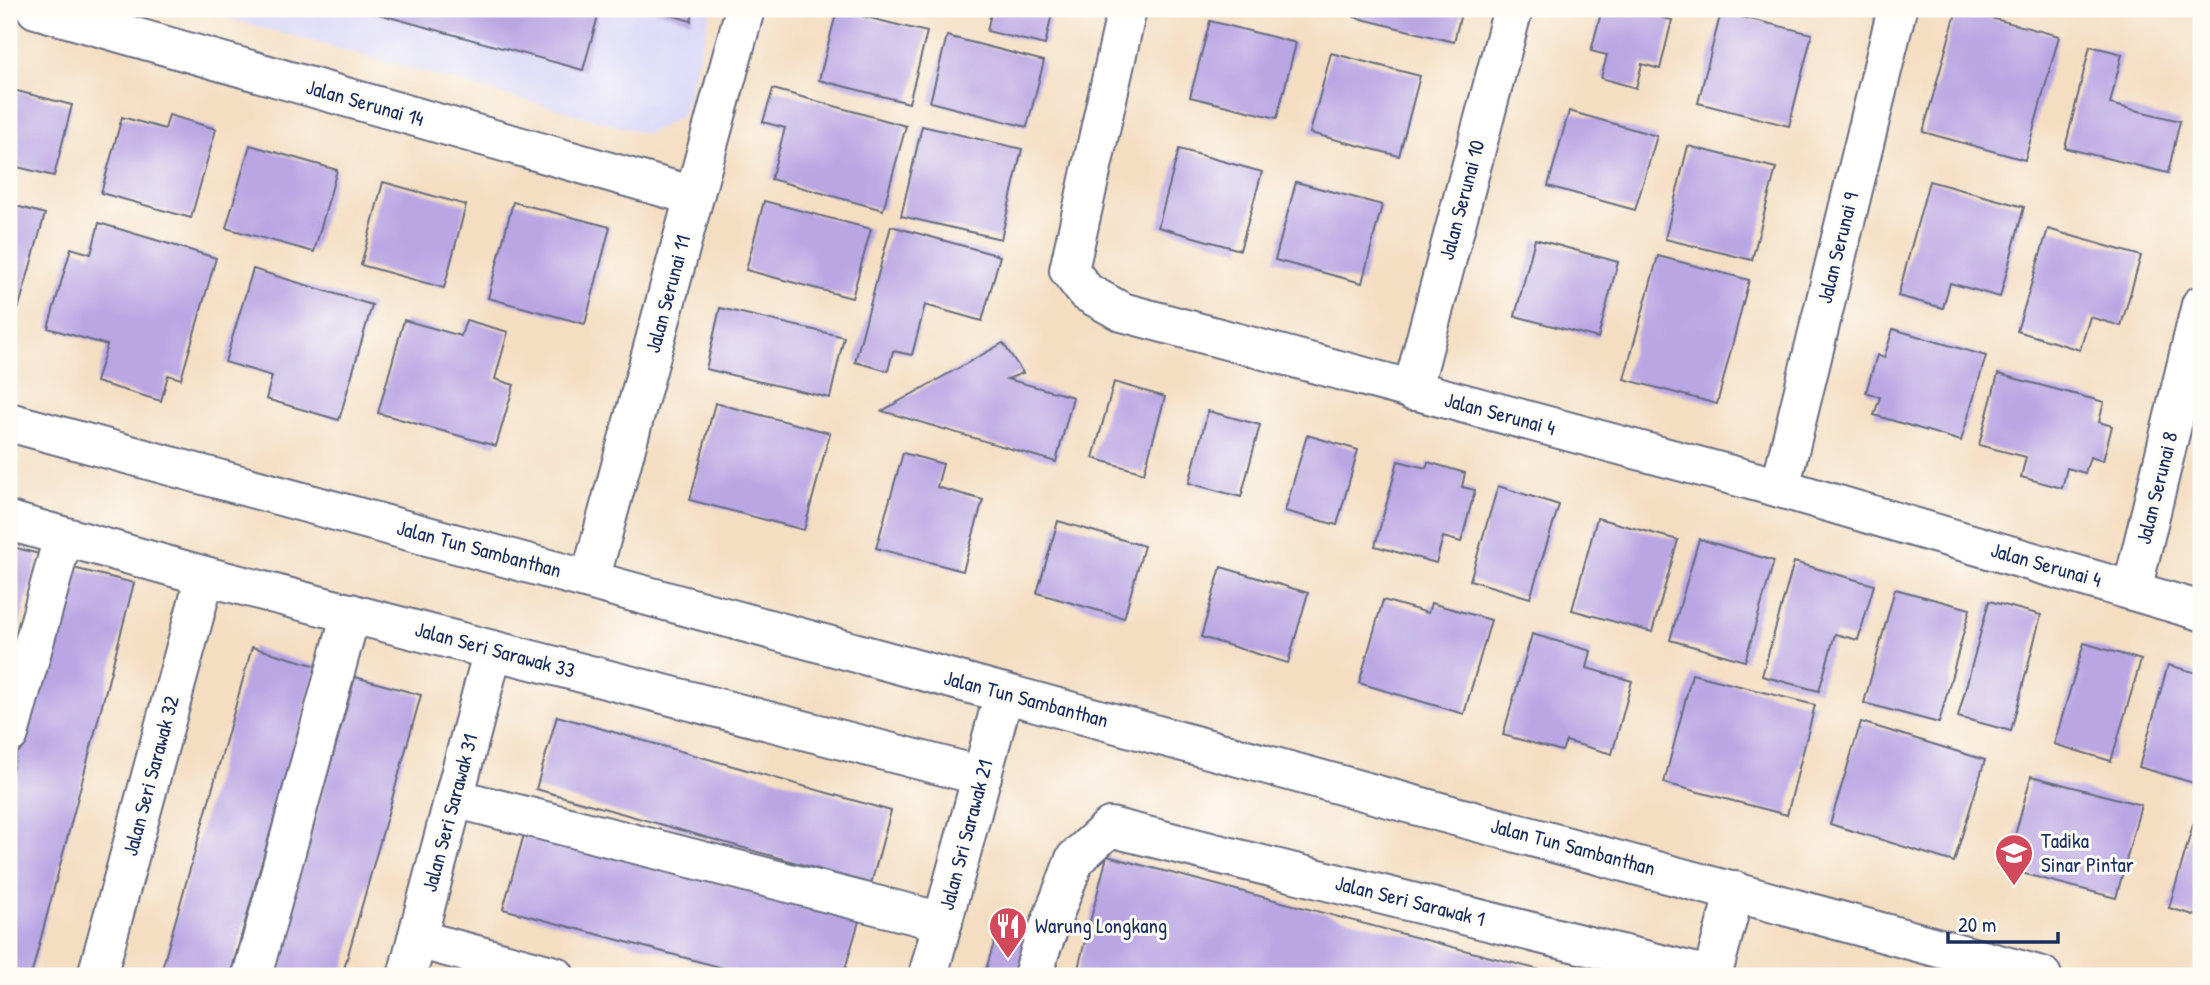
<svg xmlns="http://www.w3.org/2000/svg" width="2210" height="985" font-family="'Patrick Hand',sans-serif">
	<rect width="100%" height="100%" fill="#fdfcf7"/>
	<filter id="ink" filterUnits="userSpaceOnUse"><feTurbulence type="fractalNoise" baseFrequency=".0143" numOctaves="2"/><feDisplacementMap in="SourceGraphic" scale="14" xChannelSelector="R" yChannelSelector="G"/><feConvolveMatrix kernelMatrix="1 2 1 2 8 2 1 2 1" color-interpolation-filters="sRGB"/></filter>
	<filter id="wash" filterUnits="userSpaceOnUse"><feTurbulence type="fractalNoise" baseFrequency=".00686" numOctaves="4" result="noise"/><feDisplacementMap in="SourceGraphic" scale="28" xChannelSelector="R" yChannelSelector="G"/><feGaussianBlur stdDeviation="1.57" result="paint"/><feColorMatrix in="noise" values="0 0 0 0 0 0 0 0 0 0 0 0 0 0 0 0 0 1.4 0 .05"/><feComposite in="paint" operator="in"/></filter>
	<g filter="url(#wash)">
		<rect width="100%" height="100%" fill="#f4dec2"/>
		<!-- built -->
		<polygon fill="#d9d7f8" points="194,9 712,9 682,116 647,134"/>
		<g id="blocks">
			<!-- building -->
			<g fill="#b9a6e3">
				<polygon points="360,9 600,9 583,70"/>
				<polygon points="650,9 694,9 691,21"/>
				<polygon points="992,9 1053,9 1045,45 987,31"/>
				<polygon points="1356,9 1462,9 1454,42 1354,17"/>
				<polygon points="1602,9 1626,9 1672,20 1660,69 1642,64 1636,88 1601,78 1607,55 1591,51"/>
				<polygon points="1957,9 2059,36 2025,160 1923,132"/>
				<polygon points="837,10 927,32 909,103 819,80"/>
				<polygon points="1721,12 1812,34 1789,126 1698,103"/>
				<polygon points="1210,21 1296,43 1277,118 1190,97"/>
				<polygon points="947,36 1044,61 1027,127 930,102"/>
				<polygon points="2090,46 2122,54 2110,104 2180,121 2168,173 2065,148"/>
				<polygon points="1331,53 1420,76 1399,156 1310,133"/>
				<polygon points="9,89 72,105 54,176 9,165"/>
				<polygon points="773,89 906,126 883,210 771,179 785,128 763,122"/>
				<polygon points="1569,111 1657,136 1635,210 1548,186"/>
				<polygon points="169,115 216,129 191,218 101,193 122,117 165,129"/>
				<polygon points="922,126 1022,149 1001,239 901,216"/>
				<polygon points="250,145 337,170 314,252 226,228"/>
				<polygon points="1688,146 1776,168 1752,260 1665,239"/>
				<polygon points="1179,149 1262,172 1240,250 1158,227"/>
				<polygon points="1929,181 2024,207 2000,297 1950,283 1943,308 1898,296"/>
				<polygon points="383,182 466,205 444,288 361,265"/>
				<polygon points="1296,182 1382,205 1362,283 1275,260"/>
				<polygon points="764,201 871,229 852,298 746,270"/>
				<polygon points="513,202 610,227 585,324 488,298"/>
				<polygon points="9,204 45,214 14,324 9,323"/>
				<polygon points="99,223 216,258 181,379 168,375 161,401 96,382 107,345 48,328 71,248 91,254"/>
				<polygon points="891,226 1000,256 982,321 925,305 912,355 893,351 888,371 855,362"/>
				<polygon points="2048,229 2141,256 2121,326 2090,317 2080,350 2017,331"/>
				<polygon points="1535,239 1618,262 1598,338 1515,316"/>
				<polygon points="1658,256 1749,280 1717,404 1624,379"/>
				<polygon points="253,269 372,305 339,420 266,399 272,376 225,362"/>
				<polygon points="720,308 844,337 830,398 706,369"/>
				<polygon points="404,320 461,336 466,320 508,332 495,379 514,385 496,446 378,413"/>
				<polygon points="1893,329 1986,356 1961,441 1874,415 1880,397 1866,392 1877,355 1884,358"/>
				<polygon points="1003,343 1023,373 1007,379 1073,397 1056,462 882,411"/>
				<polygon points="1998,374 2104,402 2099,422 2112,426 2103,461 2090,457 2085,473 2067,468 2062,488 2021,477 2026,457 1979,445"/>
				<polygon points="1114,382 1165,397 1144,473 1093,458"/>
				<polygon points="715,403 830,433 804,530 690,500"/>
				<polygon points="1208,411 1260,425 1241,497 1189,483"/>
				<polygon points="1307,435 1358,450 1337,525 1285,511"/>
				<polygon points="903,453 943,464 937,487 983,500 963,571 876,548"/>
				<polygon points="1398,461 1426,468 1428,462 1465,473 1462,487 1475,490 1461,542 1443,537 1436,563 1375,546"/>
				<polygon points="1498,486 1559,505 1530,598 1470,580"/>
				<polygon points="2200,506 2201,506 2201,533 2194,531"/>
				<polygon points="1597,518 1678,540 1652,632 1572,610"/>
				<polygon points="1058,521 1144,546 1124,618 1037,593"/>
				<polygon points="1699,539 1774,561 1745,661 1670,640"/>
				<polygon points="9,546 39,554 9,662"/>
				<polygon points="1794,562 1874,585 1858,640 1835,634 1819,691 1762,676"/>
				<polygon points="65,566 134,583 31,976 9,976 9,782"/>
				<polygon points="1221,567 1308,593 1288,663 1201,637"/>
				<polygon points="1895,589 1970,609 1939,723 1864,703"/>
				<polygon points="1383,600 1428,613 1431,603 1491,620 1464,714 1359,683"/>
				<polygon points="1989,601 2041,615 2011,731 1958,717"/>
				<polygon points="1532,634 1591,651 1587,668 1632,681 1612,754 1566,741 1562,751 1503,735"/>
				<polygon points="2084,643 2141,660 2111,761 2054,744"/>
				<polygon points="252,647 317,666 230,976 160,976"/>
				<polygon points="2168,665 2201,674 2201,758 2194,783 2139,767"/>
				<polygon points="1692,674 1815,705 1787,815 1664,783"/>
				<polygon points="355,677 421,695 385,824 342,976 271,976"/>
				<polygon points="557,716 891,811 871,884 536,789"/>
				<polygon points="1861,722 1985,760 1954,862 1830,824"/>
				<polygon points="2031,776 2141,805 2116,898 2006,869"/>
				<polygon points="2193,825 2201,827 2201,917 2169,908"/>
				<polygon points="525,831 859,921 843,976 753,976 503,909"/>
				<polygon points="1107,856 1559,975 1559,976 1076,976"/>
				<polygon points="997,933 1031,943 1022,976 984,976"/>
			</g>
		</g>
	</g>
	<g filter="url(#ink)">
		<use href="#blocks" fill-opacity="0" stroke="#676c81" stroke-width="2"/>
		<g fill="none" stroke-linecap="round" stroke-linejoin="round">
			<defs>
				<g id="minor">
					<polyline points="36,9 694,196"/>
					<polyline points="1127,9 1069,270 1086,292 1122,312 1780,488 2201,611"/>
					<polyline points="1412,391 1513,9"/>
					<polyline points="9,422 2042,976"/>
					<polyline points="1780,488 1897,9"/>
					<polyline points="9,521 205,576 982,776"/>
					<polyline points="590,580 745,9"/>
					<polyline points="2132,590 2201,305"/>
					<polyline points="9,734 63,537"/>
					<polyline points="454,798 943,922"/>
					<polyline points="417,939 555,976"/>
					<polyline points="97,976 205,576"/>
					<polyline points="252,976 351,613"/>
					<polyline points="407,976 493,650"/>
					<polyline points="928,976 1004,693"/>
					<polyline points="1033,976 1040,951 1075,859 1110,827 1709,976"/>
					<polyline points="1712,976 1735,891"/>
				</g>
			</defs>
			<!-- minor casing -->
			<use href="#minor" stroke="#676c81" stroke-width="42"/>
			<!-- minor -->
			<use href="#minor" stroke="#fff" stroke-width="38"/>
		</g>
	</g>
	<!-- icons -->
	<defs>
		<symbol id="school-pin" viewBox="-11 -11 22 30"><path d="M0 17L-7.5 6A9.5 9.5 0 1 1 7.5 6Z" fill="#d1495b" stroke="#fdfcf7"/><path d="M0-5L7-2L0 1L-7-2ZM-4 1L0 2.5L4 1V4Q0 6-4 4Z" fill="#fff"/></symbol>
		<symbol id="restaurant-pin" viewBox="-11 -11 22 30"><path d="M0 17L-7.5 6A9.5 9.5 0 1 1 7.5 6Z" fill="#d1495b" stroke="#fdfcf7"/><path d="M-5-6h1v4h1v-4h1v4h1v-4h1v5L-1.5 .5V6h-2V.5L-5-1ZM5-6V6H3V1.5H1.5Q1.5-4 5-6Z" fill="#fff"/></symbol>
	</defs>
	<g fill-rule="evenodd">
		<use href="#school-pin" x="1992" y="831" width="44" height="60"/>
		<use href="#restaurant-pin" x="986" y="904" width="44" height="60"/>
	</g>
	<g text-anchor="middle" stroke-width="6" stroke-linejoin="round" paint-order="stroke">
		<!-- street labels -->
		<g font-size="21" fill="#1b2f5e" stroke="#fdfcf7">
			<text transform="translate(365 103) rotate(16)" y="7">Jalan Serunai 14</text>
			<text transform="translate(1462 200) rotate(-75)" y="7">Jalan Serunai 10</text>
			<text transform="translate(1838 248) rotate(-76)" y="7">Jalan Serunai 9</text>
			<text transform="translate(668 294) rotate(-75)" y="7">Jalan Serunai 11</text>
			<text transform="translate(1500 414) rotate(15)" y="7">Jalan Serunai 4</text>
			<text transform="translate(2157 488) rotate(-76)" y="7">Jalan Serunai 8</text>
			<text transform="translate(479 549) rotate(15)" y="7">Jalan Tun Sambanthan</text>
			<text transform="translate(2046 565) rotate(16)" y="7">Jalan Serunai 4</text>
			<text transform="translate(495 650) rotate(15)" y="7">Jalan Seri Sarawak 33</text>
			<text transform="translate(1026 699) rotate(15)" y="7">Jalan Tun Sambanthan</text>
			<text transform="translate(151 776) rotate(-75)" y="7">Jalan Seri Sarawak 32</text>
			<text transform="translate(450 813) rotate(-75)" y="7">Jalan Seri Sarawak 31</text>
			<text transform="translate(966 835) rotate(-75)" y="7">Jalan Sri Sarawak 21</text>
			<text transform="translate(1573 847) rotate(15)" y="7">Jalan Tun Sambanthan</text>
			<text transform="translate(1410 901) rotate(14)" y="7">Jalan Seri Sarawak 1</text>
		</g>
		<!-- poi labels -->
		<g font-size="21" fill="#1b2f5e" stroke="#fdfcf7" text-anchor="start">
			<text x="2041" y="848">Tadika<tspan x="2041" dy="24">Sinar Pintar</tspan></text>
			<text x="1035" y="933">Warung Longkang</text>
		</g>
	</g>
	<!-- margin -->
	<rect width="2210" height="985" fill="none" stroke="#fdfcf7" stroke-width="35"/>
	<!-- scale -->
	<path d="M1948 932v10h110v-10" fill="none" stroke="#1b2f5e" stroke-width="3.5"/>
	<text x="1958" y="932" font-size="21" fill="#1b2f5e" stroke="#fdfcf7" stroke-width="5" paint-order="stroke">20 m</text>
</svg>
